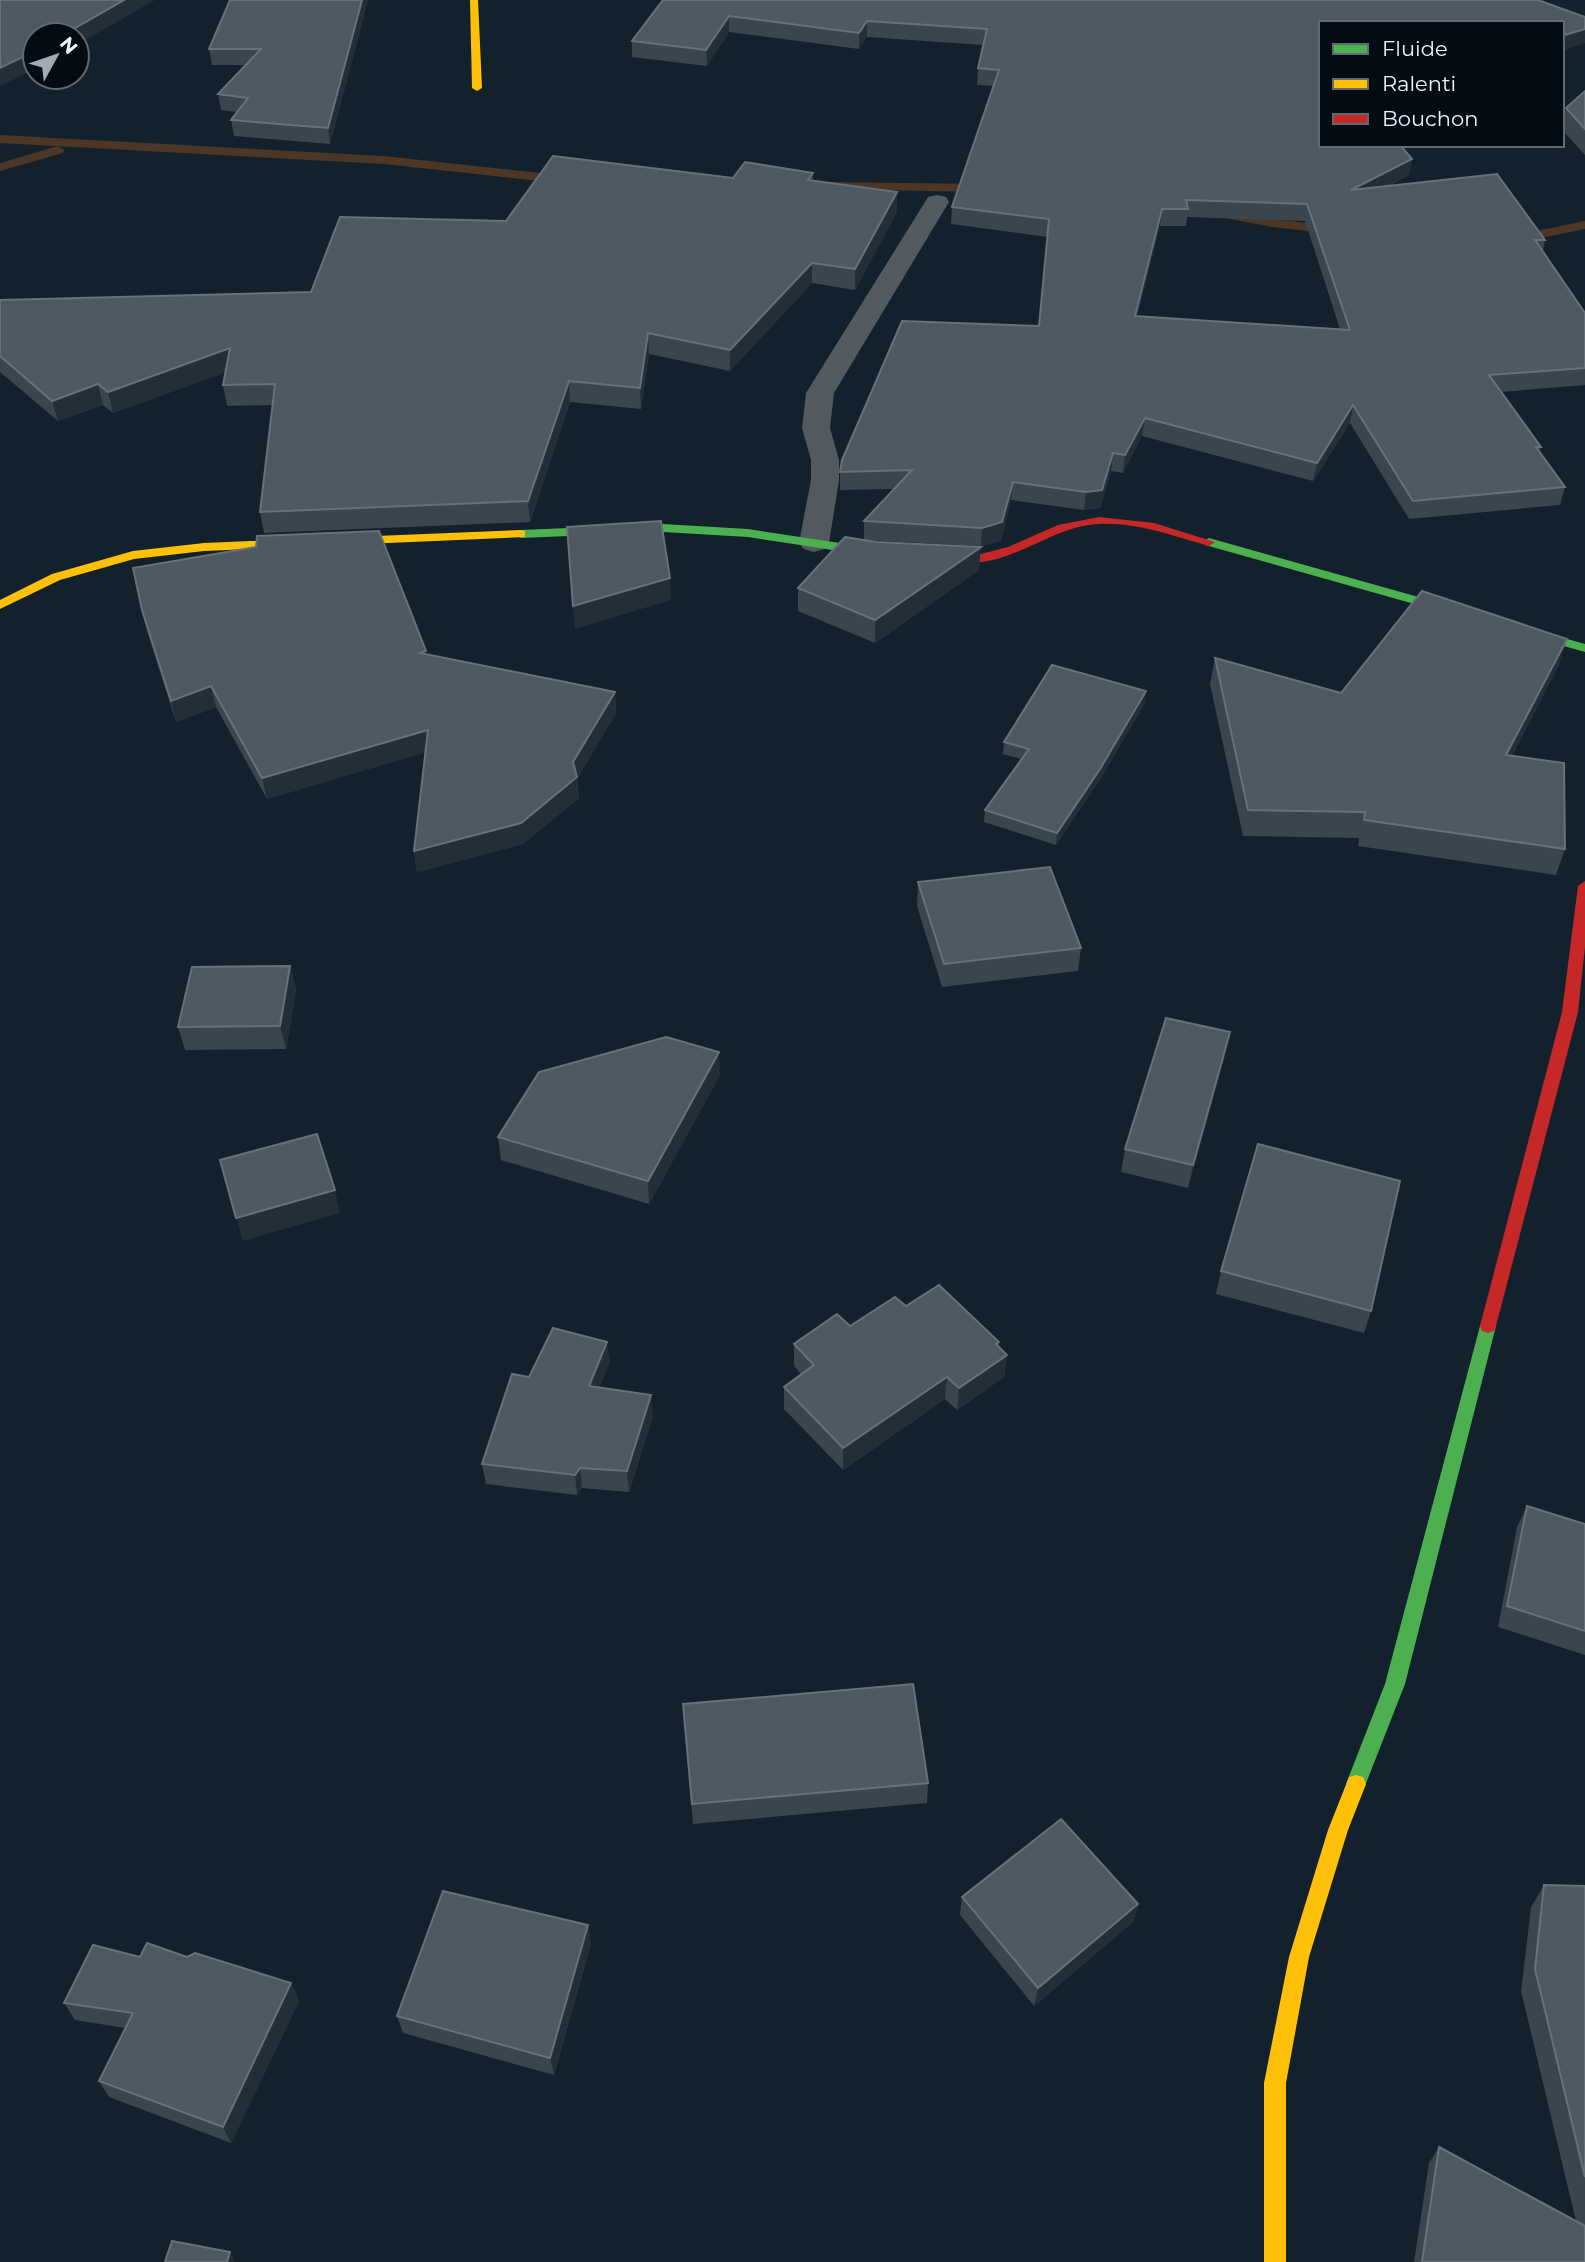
<svg xmlns="http://www.w3.org/2000/svg" width="1585" height="2262" font-family="Montserrat,sans-serif">
	<rect width="100%" height="100%" fill="#12212c"/>
	<g fill="none" stroke-linecap="round" stroke-linejoin="round">
		<!-- stream -->
		<g fill="#4c3726" fill-rule="evenodd">
			<polygon points="0,135 384,156 567,176 574,180 567,184 384,164 0,143"/>
			<polygon points="58,146 64,150 63,153 0,171 0,163"/>
			<polygon points="823,182 987,184 994,188 987,192 818,189 816,186"/>
			<polygon points="1220,209 1272,219 1334,226 1341,230 1334,234 1272,227 1215,216 1213,213"/>
			<polygon points="1585,221 1585,229 1512,244 1505,240 1512,236"/>
		</g>
		<!-- street -->
		<polygon fill="#535a5f" fill-rule="evenodd" points="937,195 946,197 949,202 834,393 830,428 839,460 839,480 829,543 824,549 814,552 804,549 799,543 811,480 811,460 802,428 806,393 925,202 928,197"/>
		<!-- fast -->
		<g fill="#4caf50" fill-rule="evenodd">
			<polygon points="663,524 748,529 879,549 885,553 879,557 748,537 663,532 521,538 515,534 521,530"/>
			<polygon points="1209,538 1585,644 1585,652 1205,545 1203,542"/>
			<polygon points="1488,1319 1494,1321 1496,1326 1405,1684 1363,1791 1356,1793 1349,1791 1346,1784 1385,1684 1480,1326 1482,1321"/>
		</g>
		<!-- slow -->
		<g fill="#ffc107" fill-rule="evenodd">
			<polygon points="470,0 478,0 482,88 477,91 472,88"/>
			<polygon points="521,530 525,531 525,537 204,551 134,559 60,580 0,609 0,600 52,574 133,551 204,543"/>
			<polygon points="1356,1775 1363,1777 1366,1784 1348,1830 1309,1957 1286,2083 1286,2262 1264,2262 1264,2083 1289,1957 1328,1830 1349,1777"/>
		</g>
		<!-- jam -->
		<g fill="#c62828" fill-rule="evenodd">
			<path d="M1099,517L1154,523L1215,542L1209,546C1173,536 1137,522 1098,524C1062,526 1032,549 997,559C959,569 917,559 879,557L873,553L879,549L943,555L981,554L1008,547L1058,525Z"/>
			<polygon points="1585,881 1585,947 1578,1012 1496,1326 1494,1331 1488,1333 1482,1331 1480,1326 1562,1012 1578,886"/>
		</g>
	</g>
	<!-- wall -->
	<g fill="#3a454e" fill-rule="evenodd">
		<polygon points="230,0 368,0 330,144 234,136 231,120 236,112 221,110 218,94 246,65 212,65 209,49"/>
		<path d="M663,0L1321,23V145L1412,159L1409,175L1389,186L1545,240L1543,251L1585,313V385L1501,392L1541,447L1539,453L1565,487L1560,505L1409,519L1350,423L1313,481L1142,436L1123,473L1111,471L1100,508L1084,510L1011,500L1001,541L981,546L864,540V521L895,489L840,490V472L1039,326L1048,237L951,224L952,207L993,86L977,85L978,68L983,45L867,37L859,49L729,32L707,66L632,57V41ZM1187,217L1305,221L1340,329L1137,316L1160,226H1186Z"/>
		<polygon points="1585,91 1585,155 1562,130 1562,125 1566,108"/>
		<polygon points="813,173 813,181 897,212 855,290 812,283 730,371 649,354 641,409 570,402 530,522 264,533 260,512 273,405 227,406 223,385 226,372 113,413 103,405 58,421 0,372 0,300 311,292 506,221 733,178"/>
		<polygon points="979,570 875,643 798,611 798,588"/>
		<polygon points="142,610 427,654 615,692 616,713 577,779 579,798 523,844 417,872 414,851 425,752 267,799 216,707 176,722 147,631"/>
		<polygon points="1215,658 1341,693 1559,665 1512,756 1565,849 1556,875 1358,846 1359,838 1243,836 1210,684"/>
		<polygon points="1145,703 1099,781 1056,845 984,822 985,810 1021,759 1003,754 1004,742"/>
		<polygon points="918,882 1081,948 1078,971 942,987 917,906"/>
		<polygon points="290,966 296,989 286,1049 185,1050 178,1027"/>
		<polygon points="1225,1055 1188,1188 1121,1172 1125,1149"/>
		<polygon points="720,1075 649,1204 501,1160 498,1137"/>
		<polygon points="1221,1271 1371,1311 1364,1333 1216,1294"/>
		<polygon points="906,1306 999,1342 999,1346 1007,1355 1004,1377 957,1410 945,1399 843,1470 784,1409 784,1387 801,1374 794,1366 794,1344"/>
		<polygon points="610,1362 599,1387 653,1416 629,1492 582,1488 577,1495 486,1484 482,1464 529,1377"/>
		<polygon points="1527,1506 1585,1524 1585,1655 1498,1627 1517,1527"/>
		<polygon points="683,1704 928,1783 927,1803 693,1824"/>
		<polygon points="1544,1885 1585,1886 1585,2262 1414,2262 1429,2163 1439,2147 1576,2221 1521,1991 1531,1907"/>
		<polygon points="962,1897 1138,1904 1133,1922 1034,2006 960,1915"/>
		<polygon points="588,1925 591,1944 554,2075 403,2033 397,2016"/>
		<polygon points="140,1957 187,1957 291,1983 299,2001 231,2143 109,2097 99,2081 125,2028 75,2020 64,2003"/>
	</g>
	<!-- shaded-wall -->
	<g fill="#222f39">
		<polygon points="124,0 155,0 77,45 77,35 63,35"/>
		<polygon points="362,0 368,0 330,144 328,128"/>
		<polygon points="729,16 729,32 707,66 706,50"/>
		<polygon points="867,21 867,37 859,49 859,33"/>
		<polygon points="1585,29 1585,43 1562,51 1562,36"/>
		<polygon points="35,51 35,69 0,86 0,68"/>
		<polygon points="1412,159 1409,175 1348,207 1351,190"/>
		<polygon points="897,192 897,212 855,290 855,269"/>
		<polygon points="1162,209 1160,226 1132,333 1135,316"/>
		<polygon points="812,263 812,283 730,371 730,350"/>
		<polygon points="648,333 649,354 641,409 640,388"/>
		<polygon points="230,348 235,369 113,413 108,392"/>
		<polygon points="569,381 570,402 530,522 528,501"/>
		<polygon points="98,384 103,405 58,421 52,401"/>
		<polygon points="1353,405 1350,423 1313,481 1317,463"/>
		<polygon points="1145,418 1142,436 1123,473 1125,455"/>
		<polygon points="1113,453 1111,471 1100,508 1084,510 1086,492"/>
		<polygon points="1013,482 1011,500 1001,541 981,546 982,528"/>
		<polygon points="981,547 979,570 875,643 875,620"/>
		<polygon points="670,578 671,600 575,629 573,606"/>
		<polygon points="1567,639 1559,665 1499,781 1506,755"/>
		<polygon points="211,686 216,707 176,722 171,701"/>
		<polygon points="1146,691 1145,703 1099,781 1056,845 1057,833"/>
		<polygon points="615,692 616,713 577,779 579,798 523,844 417,872 414,851 573,762"/>
		<polygon points="428,730 431,751 267,799 262,778"/>
		<polygon points="290,966 296,989 286,1049 280,1026"/>
		<polygon points="1230,1032 1225,1055 1188,1188 1193,1165"/>
		<polygon points="719,1052 720,1075 649,1204 648,1181"/>
		<polygon points="335,1190 340,1213 243,1241 236,1218"/>
		<polygon points="607,1342 610,1362 592,1406 589,1386"/>
		<polygon points="999,1342 997,1362 1007,1355 1004,1377 957,1410 959,1388"/>
		<polygon points="947,1377 945,1399 843,1470 843,1448"/>
		<polygon points="651,1395 653,1416 629,1492 627,1471"/>
		<polygon points="580,1468 582,1488 577,1495 575,1475"/>
		<polygon points="1138,1904 1133,1922 1034,2006 1038,1988"/>
		<polygon points="588,1925 591,1944 554,2075 550,2058"/>
		<polygon points="291,1983 299,2001 231,2143 223,2127"/>
		<polygon points="230,2252 234,2259 234,2262 227,2262"/>
	</g>
	<!-- building -->
	<g fill="#4d5861" stroke="#66717a" stroke-width="2" fill-rule="evenodd">
		<polygon points="0,0 124,0 63,35 35,35 35,51 0,68"/>
		<polygon points="230,0 362,0 328,128 231,120 248,98 218,94 261,49 209,49"/>
		<path d="M663,0H1538L1585,17V29L1562,36V23H1321V145H1400L1412,159L1351,190L1497,174L1545,240H1535L1585,313V368L1489,375L1541,447H1536L1565,487L1413,501L1353,405L1317,463L1145,418L1125,455L1113,453L1102,490L1086,492L1013,482L1002,522L982,528L864,521L912,470L840,472L842,460L902,321L1039,326L1049,219L952,207L999,70L978,68L987,29L867,21L859,33L729,16L706,50L632,41ZM1186,200L1307,204L1350,330L1135,316L1162,209H1188Z"/>
		<polygon points="1585,91 1585,129 1566,108"/>
		<polygon points="553,156 733,178 745,162 813,173 808,180 897,192 855,269 812,263 730,350 648,333 640,388 569,381 528,501 260,512 275,384 223,385 230,348 108,392 98,384 52,401 0,356 0,300 311,292 340,217 506,221"/>
		<polygon points="661,521 670,578 573,606 567,527"/>
		<polygon points="379,531 426,651 420,653 615,692 573,762 577,777 521,823 414,851 428,730 262,778 211,686 171,701 142,610 133,568 256,547 257,536"/>
		<polygon points="845,537 876,542 981,547 875,620 798,588"/>
		<polygon points="1422,591 1567,639 1506,755 1564,763 1565,849 1364,820 1365,812 1248,810 1215,658 1341,693"/>
		<polygon points="1052,665 1146,691 1100,769 1057,833 985,810 1029,749 1004,742"/>
		<polygon points="1050,867 1081,948 944,964 918,882"/>
		<polygon points="290,966 280,1026 178,1027 192,967"/>
		<polygon points="1166,1018 1230,1032 1193,1165 1125,1149"/>
		<polygon points="666,1037 719,1052 648,1181 498,1137 539,1072"/>
		<polygon points="317,1134 335,1190 236,1218 220,1160"/>
		<polygon points="1258,1144 1400,1181 1371,1311 1221,1271"/>
		<polygon points="939,1285 999,1342 996,1344 1007,1355 959,1388 947,1377 843,1448 784,1387 814,1365 794,1344 837,1314 850,1326 895,1297 906,1306"/>
		<polygon points="553,1328 607,1342 589,1386 651,1395 627,1471 580,1468 575,1475 482,1464 512,1374 529,1377"/>
		<polygon points="1527,1506 1585,1524 1585,1631 1507,1606"/>
		<polygon points="913,1684 928,1783 692,1804 683,1704"/>
		<polygon points="1061,1819 1138,1904 1038,1988 962,1897"/>
		<polygon points="1544,1885 1585,1886 1585,2177 1535,1969"/>
		<polygon points="443,1891 588,1925 550,2058 397,2016"/>
		<polygon points="147,1943 187,1957 195,1953 291,1983 223,2127 99,2081 133,2013 64,2003 93,1945 140,1957"/>
		<polygon points="1439,2147 1585,2226 1585,2262 1422,2262"/>
		<polygon points="172,2241 230,2252 227,2262 165,2262"/>
	</g>
	<!-- legend -->
	<rect x="1319" y="21" width="245" height="126" fill="#030b13" stroke="#616971" stroke-width="2"/>
	<rect x="1333" y="44" width="35" height="10" fill="#4caf50" stroke="#616971" stroke-width="2"/>
	<text x="1382" y="56" font-size="21" fill="#edf6fe">Fluide</text>
	<rect x="1333" y="79" width="35" height="10" fill="#ffc107" stroke="#616971" stroke-width="2"/>
	<text x="1382" y="91" font-size="21" fill="#edf6fe">Ralenti</text>
	<rect x="1333" y="114" width="35" height="10" fill="#c62828" stroke="#616971" stroke-width="2"/>
	<text x="1382" y="126" font-size="21" fill="#edf6fe">Bouchon</text>
	<!-- north arrow -->
	<g transform="translate(56 56) rotate(50)"><circle r="33" fill="#030b13" stroke="#616971" stroke-width="2"/>
	<path d="M0-5L12 26L0 18L-12 26Z" fill="#a0abb4"/>
	<text y="-10" font-size="19" font-weight="bold" text-anchor="middle" fill="#edf6fe">N</text>
	</g>
</svg>
